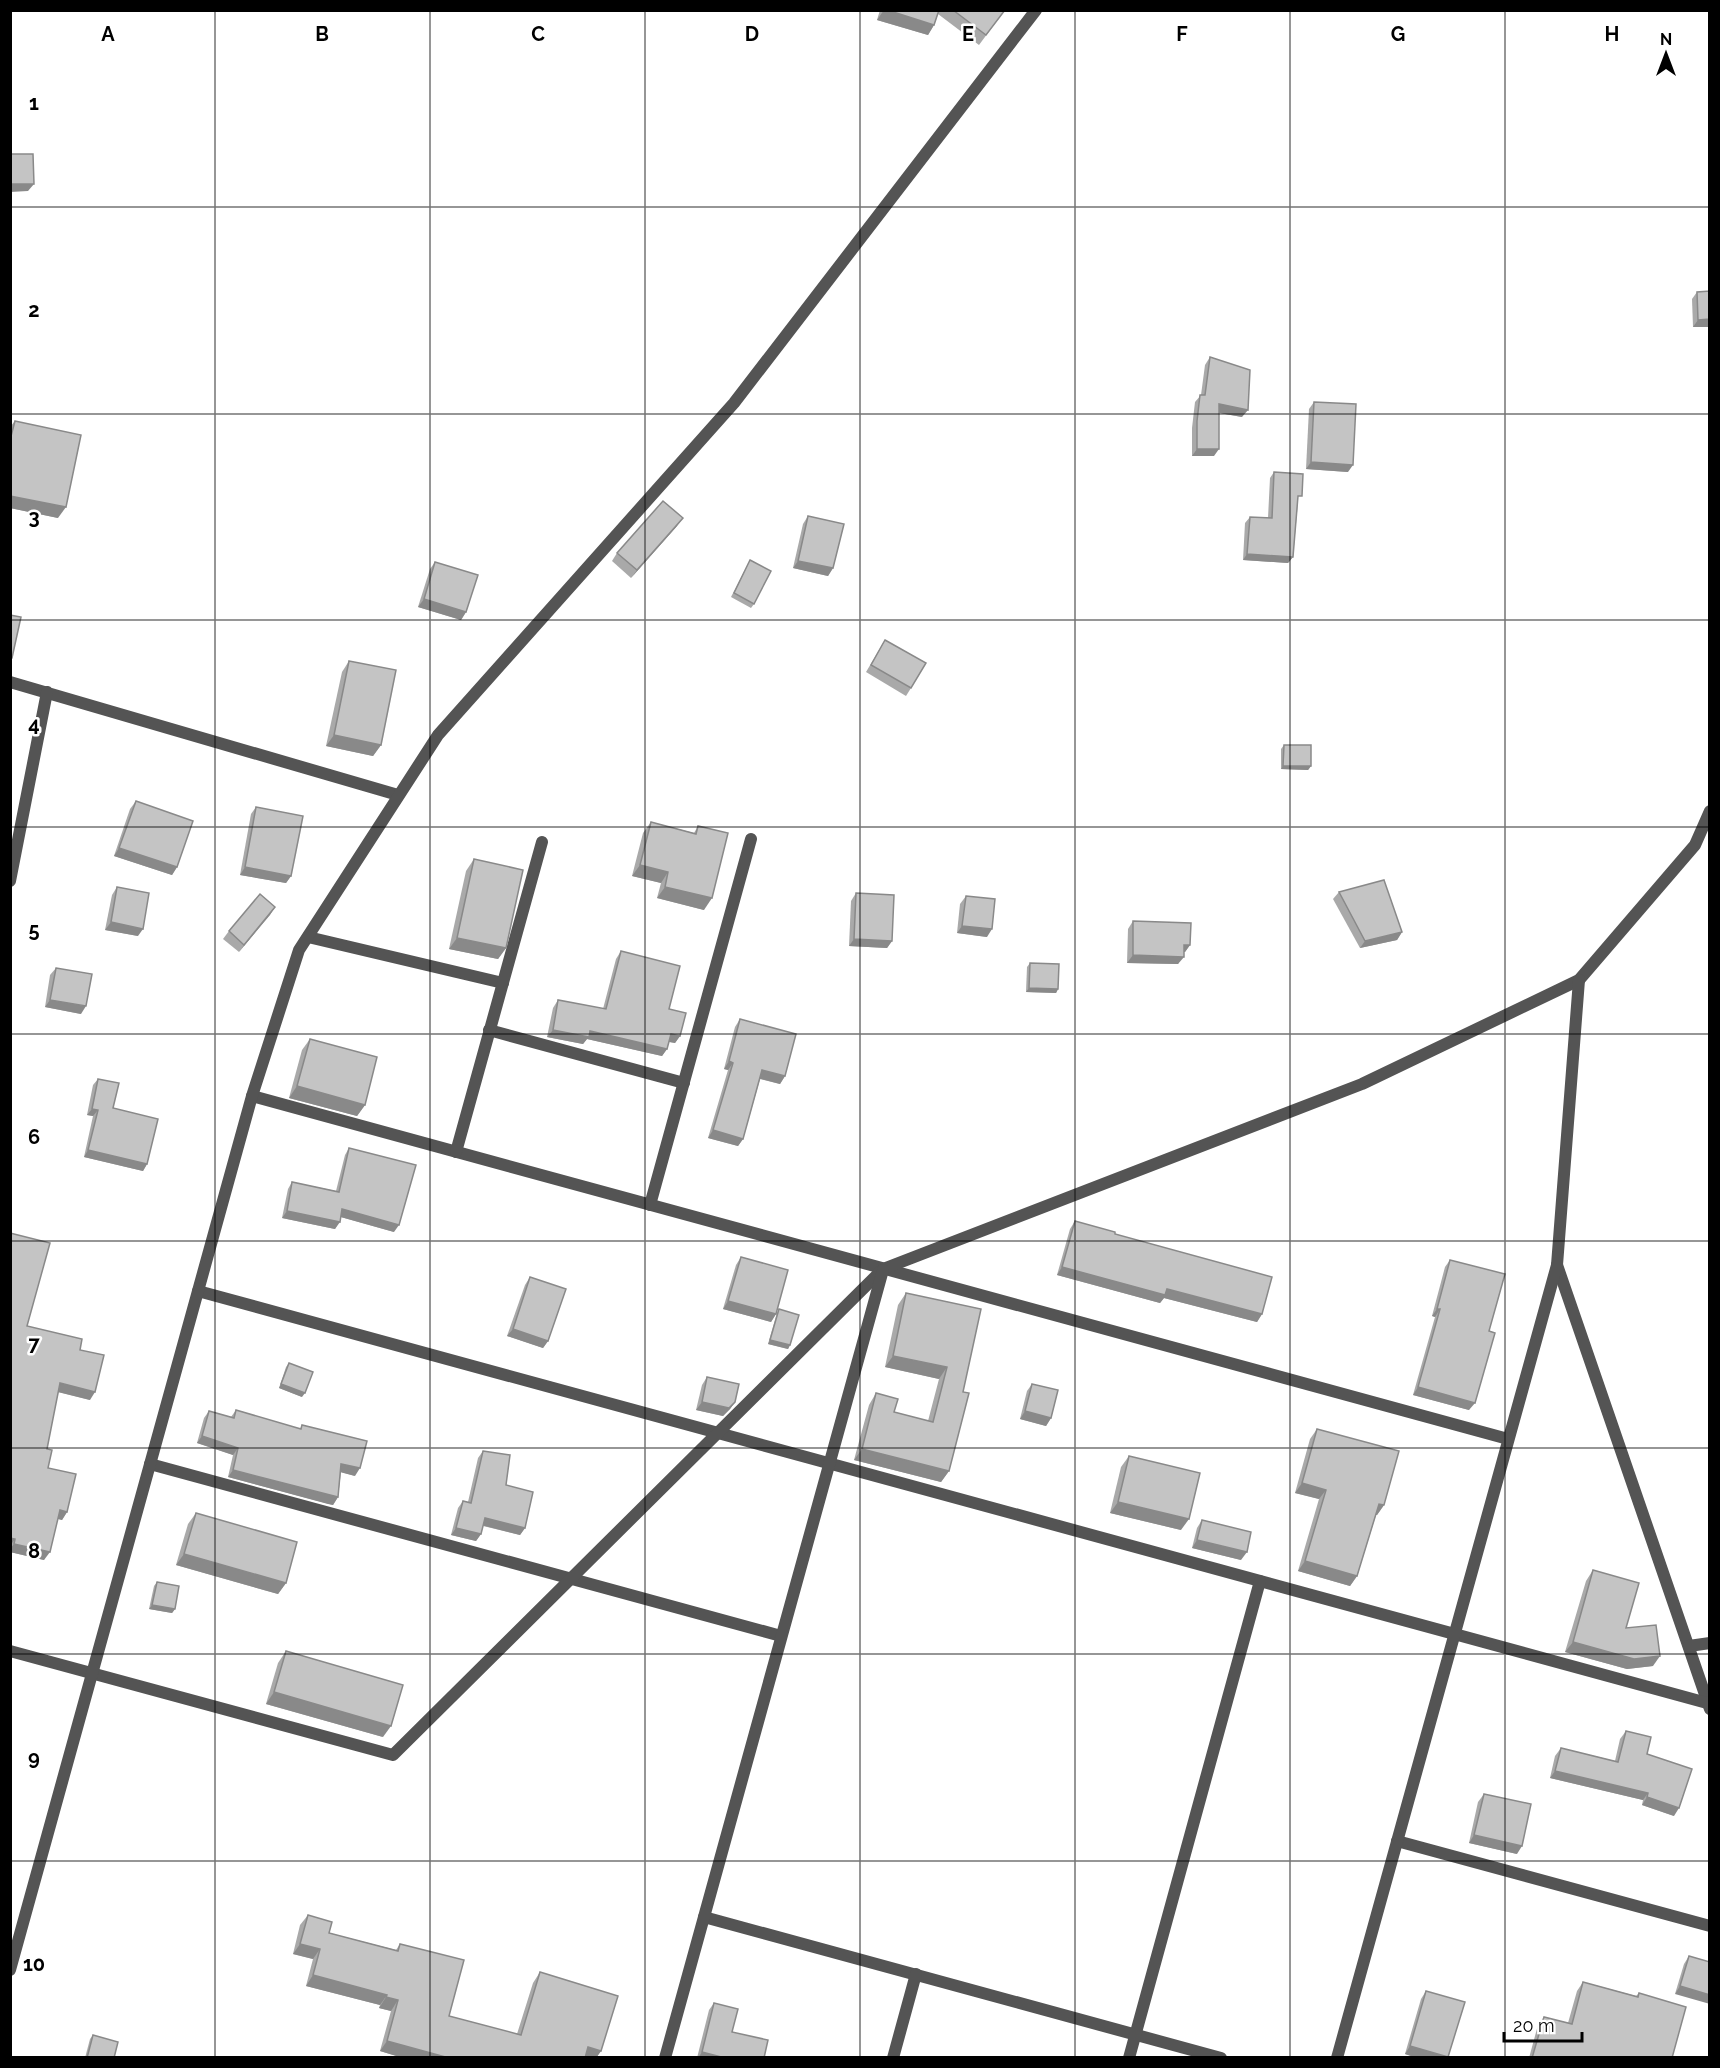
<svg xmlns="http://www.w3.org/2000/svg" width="1720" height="2068" font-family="Raleway,sans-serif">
	<rect width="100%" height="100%" fill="#fff"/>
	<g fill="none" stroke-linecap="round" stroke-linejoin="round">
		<!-- minor -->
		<g stroke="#545454" stroke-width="12">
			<polyline points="10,682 398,795"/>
			<polyline points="10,881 47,692"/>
			<polyline points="308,937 503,983"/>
			<polyline points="489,1030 684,1083"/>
			<polyline points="252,1096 1508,1439"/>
			<polyline points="456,1152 542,842"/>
			<polyline points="650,1205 751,839"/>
			<polyline points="1557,1265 1710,1709"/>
			<polyline points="198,1291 1707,1703"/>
			<polyline points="150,1464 781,1636"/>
			<polyline points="1689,1646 1710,1643"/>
			<polyline points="10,1651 393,1755 883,1269 1362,1084 1579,980 1695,845 1710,811"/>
			<polyline points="1397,1841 1710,1926"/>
			<polyline points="704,1917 1221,2058"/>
			<polyline points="10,1970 252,1096 299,950 438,735 734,403 1036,10"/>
			<polyline points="665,2058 883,1270"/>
			<polyline points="893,2058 916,1974"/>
			<polyline points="1129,2058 1260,1581"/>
			<polyline points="1337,2058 1557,1265 1579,980"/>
		</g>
	</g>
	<!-- wall -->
	<g fill="#a9a9a9">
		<polygon points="880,10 1005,10 979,45 938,14 934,25 928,35 877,20"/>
		<polygon points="1697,292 1710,327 1693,327 1692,299"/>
		<polygon points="1210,357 1242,417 1219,413 1214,456 1192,456 1192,428 1195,402 1201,395 1205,365"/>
		<polygon points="1314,402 1348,472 1306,469 1309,409"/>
		<polygon points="15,421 58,518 10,508 10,427"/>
		<polygon points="1274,472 1298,502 1293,557 1288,563 1243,560 1245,523 1250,517 1268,518 1270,478"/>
		<polygon points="808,516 833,568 828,576 793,568 803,524"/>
		<polygon points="677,526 631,578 612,561 617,553"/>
		<polygon points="750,560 754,604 751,608 731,597"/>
		<polygon points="435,562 466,612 461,620 418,607 430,569"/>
		<polygon points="885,640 911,688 906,696 866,672"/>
		<polygon points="349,661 381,745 373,756 326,746 342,672"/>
		<polygon points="1284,745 1311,766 1308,770 1281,769 1281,749"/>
		<polygon points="136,801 177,867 172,875 114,856 130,809"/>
		<polygon points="256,807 291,876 286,883 240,875 251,814"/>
		<polygon points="651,822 694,833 698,826 704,910 657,898 661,883 632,876 643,833"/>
		<polygon points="474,859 506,948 498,959 449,949 466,871"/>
		<polygon points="117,887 138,936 105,930 112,895"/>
		<polygon points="1339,892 1402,932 1397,940 1360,948 1333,899"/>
		<polygon points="856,893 892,941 887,948 849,946 851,901"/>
		<polygon points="966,896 987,937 957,933 960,904"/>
		<polygon points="275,907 239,952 223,939 229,931"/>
		<polygon points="1133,921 1190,945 1185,952 1184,952 1178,964 1127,963 1128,929"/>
		<polygon points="621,951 669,1009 680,1036 675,1043 669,1042 667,1049 662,1056 587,1039 583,1044 547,1037 553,1008 558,1000 603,1009 616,959"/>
		<polygon points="1030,963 1058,989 1056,993 1026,992 1027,967"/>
		<polygon points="56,968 81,1014 45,1007 50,975"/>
		<polygon points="740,1019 785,1076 780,1084 760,1079 743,1139 738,1146 708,1138 728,1070 724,1069 735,1027"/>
		<polygon points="310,1039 365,1105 357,1116 289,1098 302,1050"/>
		<polygon points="98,1079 113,1108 147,1164 143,1171 84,1157 93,1116 87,1115 93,1085"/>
		<polygon points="349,1148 394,1232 341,1217 335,1229 282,1218 288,1189 292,1182 336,1191 345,1155"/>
		<polygon points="1075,1221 1115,1234 1262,1314 1257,1322 1164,1298 1160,1303 1057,1275 1070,1229"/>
		<polygon points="10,1233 27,1326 80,1350 90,1400 58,1392 47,1449 48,1468 67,1512 62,1520 58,1519 44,1560 10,1552"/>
		<polygon points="741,1257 776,1314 771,1322 723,1309 736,1265"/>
		<polygon points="1450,1260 1489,1331 1469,1410 1413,1395 1435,1317 1432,1316 1445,1267"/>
		<polygon points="530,1277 548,1341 543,1348 507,1336 525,1285"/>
		<polygon points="906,1293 963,1392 949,1471 941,1482 854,1460 869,1405 876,1393 894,1412 928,1421 939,1379 885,1367 898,1305"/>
		<polygon points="779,1309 790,1345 788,1349 768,1344 777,1313"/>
		<polygon points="289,1363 302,1397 279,1388 286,1367"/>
		<polygon points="707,1377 735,1402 730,1409 723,1416 696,1410 702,1385"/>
		<polygon points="1032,1384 1051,1418 1046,1426 1020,1419 1027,1391"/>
		<polygon points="236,1410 300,1429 302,1425 355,1476 341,1472 338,1497 333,1505 228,1477 233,1455 197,1443 204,1418 209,1411 231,1417"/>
		<polygon points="1317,1429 1384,1505 1377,1515 1376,1515 1357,1576 1350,1586 1298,1571 1319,1499 1295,1493 1310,1439"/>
		<polygon points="483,1451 506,1485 525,1528 520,1535 483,1526 481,1534 476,1541 451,1535 458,1508 463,1501 468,1502 478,1458"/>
		<polygon points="1129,1456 1181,1530 1110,1513 1121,1467"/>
		<polygon points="196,1513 286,1583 278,1594 176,1565 188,1524"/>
		<polygon points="1202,1520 1241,1560 1192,1548 1197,1528"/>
		<polygon points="1593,1570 1626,1628 1653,1666 1627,1669 1565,1652 1586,1581"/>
		<polygon points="157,1582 175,1609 172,1613 149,1609 154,1586"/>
		<polygon points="286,1651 383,1737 266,1704 278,1663"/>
		<polygon points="1626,1731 1647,1754 1674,1816 1642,1805 1643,1800 1550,1778 1555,1756 1561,1748 1615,1761 1620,1739"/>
		<polygon points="1484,1794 1517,1854 1469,1843 1478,1802"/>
		<polygon points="308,1915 329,1933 396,1950 400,1944 449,2016 517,2034 533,1983 540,1972 601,2051 596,2058 403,2058 380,2051 391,2011 379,2008 380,2005 306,1986 313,1959 293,1954 300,1925"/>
		<polygon points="1689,1956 1710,1962 1675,1994 1684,1964"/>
		<polygon points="1583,1982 1636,1996 1639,1993 1672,2058 1529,2058 1538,2025 1544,2017 1568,2023 1577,1991"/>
		<polygon points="1426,1991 1448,2058 1417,2058 1405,2054 1421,1999"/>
		<polygon points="714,2003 732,2032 764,2058 697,2058 709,2010"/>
		<polygon points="93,2035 114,2058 85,2058 90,2039"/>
	</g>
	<!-- shaded-wall -->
	<g fill="#898989">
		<polygon points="884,10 887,10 934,25 928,35 877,20"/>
		<polygon points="10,184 34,184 28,191 10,192"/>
		<polygon points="1710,319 1710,327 1693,327 1698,320"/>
		<polygon points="1219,404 1248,410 1242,417 1214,412"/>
		<polygon points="1197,449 1219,449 1214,456 1192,456"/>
		<polygon points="1311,462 1353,465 1348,472 1306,469"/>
		<polygon points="10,496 66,507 58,518 10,508"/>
		<polygon points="683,518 677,526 631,578 637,570"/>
		<polygon points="1247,554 1293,557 1288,563 1243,560"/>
		<polygon points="798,561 833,568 828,576 793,568"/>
		<polygon points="424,599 466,612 461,620 418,607"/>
		<polygon points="334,735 381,745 373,756 326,746"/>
		<polygon points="1283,766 1311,766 1308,770 1281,769"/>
		<polygon points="119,848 177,867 172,875 114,856"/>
		<polygon points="640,865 668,872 661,883 632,876"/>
		<polygon points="245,867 291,876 286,883 240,875"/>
		<polygon points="665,887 712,898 704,910 657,898"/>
		<polygon points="275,907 270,915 239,952 244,945"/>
		<polygon points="111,922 143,929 138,936 105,930"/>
		<polygon points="962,926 992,929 987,937 957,933"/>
		<polygon points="1402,932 1397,940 1360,948 1365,941"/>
		<polygon points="457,938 506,948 498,959 449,949"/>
		<polygon points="854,939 892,941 887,948 849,946"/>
		<polygon points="1184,945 1190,945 1185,952 1179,952"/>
		<polygon points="1133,955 1184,957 1178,964 1127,963"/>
		<polygon points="1029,988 1058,989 1056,993 1026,992"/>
		<polygon points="50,1000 86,1006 81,1014 45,1007"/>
		<polygon points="553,1030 590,1031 667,1049 662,1056 587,1039 583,1044 547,1037"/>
		<polygon points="671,1034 680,1036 675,1043 665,1041"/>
		<polygon points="729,1061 733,1063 728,1070 724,1069"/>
		<polygon points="762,1070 785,1076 780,1084 757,1078"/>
		<polygon points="297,1086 365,1105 357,1116 289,1098"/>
		<polygon points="92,1109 98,1110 93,1116 87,1115"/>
		<polygon points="713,1130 743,1139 738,1146 708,1138"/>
		<polygon points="88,1150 147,1164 143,1171 84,1157"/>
		<polygon points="342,1209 399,1225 394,1232 337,1216"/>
		<polygon points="287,1211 340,1222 335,1229 282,1218"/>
		<polygon points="1062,1267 1167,1289 1262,1314 1257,1322 1164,1298 1160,1303 1057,1275"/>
		<polygon points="728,1301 776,1314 771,1322 723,1309"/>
		<polygon points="1437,1309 1440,1309 1435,1317 1432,1316"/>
		<polygon points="513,1329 548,1341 543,1348 507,1336"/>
		<polygon points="770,1340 790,1345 788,1349 768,1344"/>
		<polygon points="893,1356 947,1367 939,1379 885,1367"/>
		<polygon points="60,1383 95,1392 90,1400 54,1391"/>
		<polygon points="281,1384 305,1393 302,1397 279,1388"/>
		<polygon points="1418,1387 1475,1403 1469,1410 1413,1395"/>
		<polygon points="702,1402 735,1402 730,1409 723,1416 696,1410"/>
		<polygon points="1025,1411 1051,1418 1046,1426 1020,1419"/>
		<polygon points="202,1436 238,1448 233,1455 197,1443"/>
		<polygon points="862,1449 949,1471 941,1482 854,1460"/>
		<polygon points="341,1464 360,1468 355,1476 336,1471"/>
		<polygon points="233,1470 338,1497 333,1505 328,1504 228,1477"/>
		<polygon points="1302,1483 1326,1490 1319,1499 1295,1493"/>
		<polygon points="1118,1502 1189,1519 1181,1530 1110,1513"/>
		<polygon points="1379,1504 1384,1505 1377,1515 1372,1514"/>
		<polygon points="60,1510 67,1512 62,1520 55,1518"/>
		<polygon points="485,1518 525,1528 520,1535 481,1525"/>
		<polygon points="456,1528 481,1534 476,1541 451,1535"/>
		<polygon points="10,1538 15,1539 10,1546"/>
		<polygon points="1197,1540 1247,1552 1241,1560 1192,1548"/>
		<polygon points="14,1544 50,1552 44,1560 10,1552 10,1549"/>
		<polygon points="184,1554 286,1583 278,1594 176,1565"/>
		<polygon points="1305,1561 1357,1576 1350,1586 1298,1571"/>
		<polygon points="152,1605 175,1609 172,1613 149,1609"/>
		<polygon points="1573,1642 1660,1656 1653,1666 1627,1669 1565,1652"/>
		<polygon points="274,1692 391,1726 383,1737 266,1704"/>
		<polygon points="1555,1771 1648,1793 1643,1800 1550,1778"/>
		<polygon points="1647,1797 1679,1808 1674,1816 1642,1805"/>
		<polygon points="1474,1835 1522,1846 1517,1854 1469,1843"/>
		<polygon points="300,1944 320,1949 313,1959 293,1954"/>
		<polygon points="313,1975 387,1995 380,2005 306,1986"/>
		<polygon points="1680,1986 1710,1995 1710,2004 1675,1994"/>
		<polygon points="386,1997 398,2000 391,2011 379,2008"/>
		<polygon points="387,2041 449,2058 403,2058 380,2051"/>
		<polygon points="1410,2046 1448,2057 1417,2058 1405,2054"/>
		<polygon points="588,2047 601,2051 596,2058 582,2058"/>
		<polygon points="702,2052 725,2058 698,2058"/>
	</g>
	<!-- building -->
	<g fill="#c4c4c4" stroke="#898989" stroke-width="1.5">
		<polygon points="887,10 939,10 934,25"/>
		<polygon points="953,10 1005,10 986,35"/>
		<polygon points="10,154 33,154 34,184 10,184"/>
		<polygon points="1710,291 1710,319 1698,320 1697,292"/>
		<polygon points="1210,357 1250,370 1248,410 1219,404 1219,449 1197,449 1197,421 1200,395 1205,395"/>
		<polygon points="1314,402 1356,404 1353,465 1311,462"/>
		<polygon points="15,421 81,435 66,507 10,496 10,440"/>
		<polygon points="1274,472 1303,474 1302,496 1298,496 1293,557 1247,554 1250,517 1272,518"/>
		<polygon points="663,501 683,518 637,570 617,553"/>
		<polygon points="808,516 844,524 833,568 798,561"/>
		<polygon points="750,560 771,571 754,604 734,593"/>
		<polygon points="435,562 478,575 466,612 424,599"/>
		<polygon points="10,615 21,617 12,658 10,658"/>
		<polygon points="885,640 926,663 911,688 871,665"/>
		<polygon points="349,661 396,670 381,745 334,735"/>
		<polygon points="1284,745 1311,745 1311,766 1283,766"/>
		<polygon points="136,801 193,821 177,867 119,848"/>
		<polygon points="256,807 303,816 291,876 245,867"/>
		<polygon points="651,822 696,834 698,826 728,833 712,898 665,887 668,872 640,865"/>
		<polygon points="474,859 523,870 506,948 457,938"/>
		<polygon points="1384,880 1402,932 1365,941 1339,892"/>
		<polygon points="117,887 149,893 143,929 111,922"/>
		<polygon points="856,893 894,895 892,941 854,939"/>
		<polygon points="260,894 275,907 244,945 229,931"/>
		<polygon points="966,896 995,899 992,929 962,926"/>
		<polygon points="1133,921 1191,923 1190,945 1184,945 1184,957 1133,955"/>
		<polygon points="621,951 680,966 669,1009 686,1013 680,1036 671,1034 667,1049 590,1031 589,1037 553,1030 558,1000 606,1009"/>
		<polygon points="1030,963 1059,964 1058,989 1029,988"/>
		<polygon points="56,968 92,974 86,1006 50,1000"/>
		<polygon points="740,1019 796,1034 785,1076 762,1070 743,1139 713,1130 733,1063 729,1061"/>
		<polygon points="310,1039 377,1057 365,1105 297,1086"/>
		<polygon points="98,1079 119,1083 113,1108 158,1119 147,1164 88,1150 98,1110 92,1109"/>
		<polygon points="349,1148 416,1165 399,1225 342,1209 340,1222 287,1211 292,1182 339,1192"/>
		<polygon points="1075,1221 1115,1232 1115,1234 1272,1277 1262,1314 1167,1289 1165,1295 1062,1267"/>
		<polygon points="10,1233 50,1243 27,1326 82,1339 80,1350 104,1355 95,1392 60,1383 47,1449 52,1450 48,1468 76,1474 67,1512 60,1510 50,1552 14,1544 15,1539 10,1538"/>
		<polygon points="741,1257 788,1270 776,1314 728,1301"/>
		<polygon points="1450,1260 1505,1274 1489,1331 1495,1333 1475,1403 1418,1387 1440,1309 1437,1309"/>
		<polygon points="530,1277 566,1289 548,1341 513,1329"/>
		<polygon points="906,1293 981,1309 963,1392 969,1393 949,1471 862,1449 876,1393 898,1399 894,1412 933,1422 947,1367 893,1356"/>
		<polygon points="779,1309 799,1315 790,1345 770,1340"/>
		<polygon points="289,1363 313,1372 305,1393 281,1384"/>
		<polygon points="707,1377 739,1384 735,1402 729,1408 702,1402"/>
		<polygon points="1032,1384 1058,1390 1051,1418 1025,1411"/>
		<polygon points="236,1410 301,1429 302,1425 367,1441 360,1468 341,1464 338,1497 233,1470 238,1448 202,1436 209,1411 234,1418"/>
		<polygon points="1317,1429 1399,1451 1384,1505 1379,1504 1357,1576 1305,1561 1326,1490 1302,1483"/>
		<polygon points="483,1451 510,1455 506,1485 533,1492 525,1528 485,1518 481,1534 456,1528 463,1501 471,1503"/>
		<polygon points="1129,1456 1200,1473 1189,1519 1118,1502"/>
		<polygon points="196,1513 297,1542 286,1583 184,1554"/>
		<polygon points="1202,1520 1251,1532 1247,1552 1197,1540"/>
		<polygon points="1593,1570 1639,1583 1626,1628 1656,1625 1660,1656 1634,1659 1573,1642"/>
		<polygon points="157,1582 179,1586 175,1609 152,1605"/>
		<polygon points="286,1651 403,1685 391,1726 274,1692"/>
		<polygon points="1626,1731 1651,1737 1647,1754 1692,1769 1679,1808 1647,1797 1648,1793 1555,1771 1561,1748 1618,1762"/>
		<polygon points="1484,1794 1531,1804 1522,1846 1474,1835"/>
		<polygon points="308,1915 332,1922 329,1933 398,1951 400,1944 464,1960 449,2016 521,2035 540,1972 618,1996 601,2051 588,2047 585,2058 449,2058 387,2041 398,2000 386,1997 387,1995 313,1975 320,1949 300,1944"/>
		<polygon points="1689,1956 1710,1962 1710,1995 1680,1986"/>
		<polygon points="1583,1982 1638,1997 1639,1993 1686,2007 1672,2058 1532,2058 1544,2017 1572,2024"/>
		<polygon points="1426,1991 1465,2002 1448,2057 1410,2046"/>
		<polygon points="714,2003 738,2009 732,2032 768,2040 764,2058 725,2058 702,2052"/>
		<polygon points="93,2035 118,2042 114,2058 87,2058"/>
	</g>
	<!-- grid -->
	<path fill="none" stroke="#000" stroke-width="1.5" stroke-opacity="0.55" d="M215,10V2058M430,10V2058M645,10V2058M860,10V2058M1075,10V2058M1290,10V2058M1505,10V2058M10,207H1710M10,414H1710M10,620H1710M10,827H1710M10,1034H1710M10,1241H1710M10,1448H1710M10,1654H1710M10,1861H1710"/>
	<g font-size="20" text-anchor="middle" font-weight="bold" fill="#000" stroke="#fff" stroke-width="5" stroke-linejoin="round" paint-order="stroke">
		<text x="108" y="41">A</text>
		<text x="322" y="41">B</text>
		<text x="538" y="41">C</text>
		<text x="752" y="41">D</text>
		<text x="968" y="41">E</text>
		<text x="1182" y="41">F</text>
		<text x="1398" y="41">G</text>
		<text x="1612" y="41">H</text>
		<text x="34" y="110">1</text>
		<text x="34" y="317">2</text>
		<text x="34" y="524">3</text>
		<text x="34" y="731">4</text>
		<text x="34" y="937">5</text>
		<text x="34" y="1144">6</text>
		<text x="34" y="1351">7</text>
		<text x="34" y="1558">8</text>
		<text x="34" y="1765">9</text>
		<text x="34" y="1971">10</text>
	</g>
	<!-- border -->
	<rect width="1720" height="2068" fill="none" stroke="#000000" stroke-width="24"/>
	<!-- north arrow -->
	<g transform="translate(1666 54)" stroke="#ffffff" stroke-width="4.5" paint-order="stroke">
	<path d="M0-4.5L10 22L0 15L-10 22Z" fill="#000000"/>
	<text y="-9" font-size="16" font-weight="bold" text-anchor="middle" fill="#000000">N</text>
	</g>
	<!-- scale -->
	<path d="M1504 2032v9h78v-9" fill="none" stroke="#000000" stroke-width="3"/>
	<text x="1513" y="2032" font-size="18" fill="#000000" stroke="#ffffff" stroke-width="4.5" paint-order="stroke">20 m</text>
</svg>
